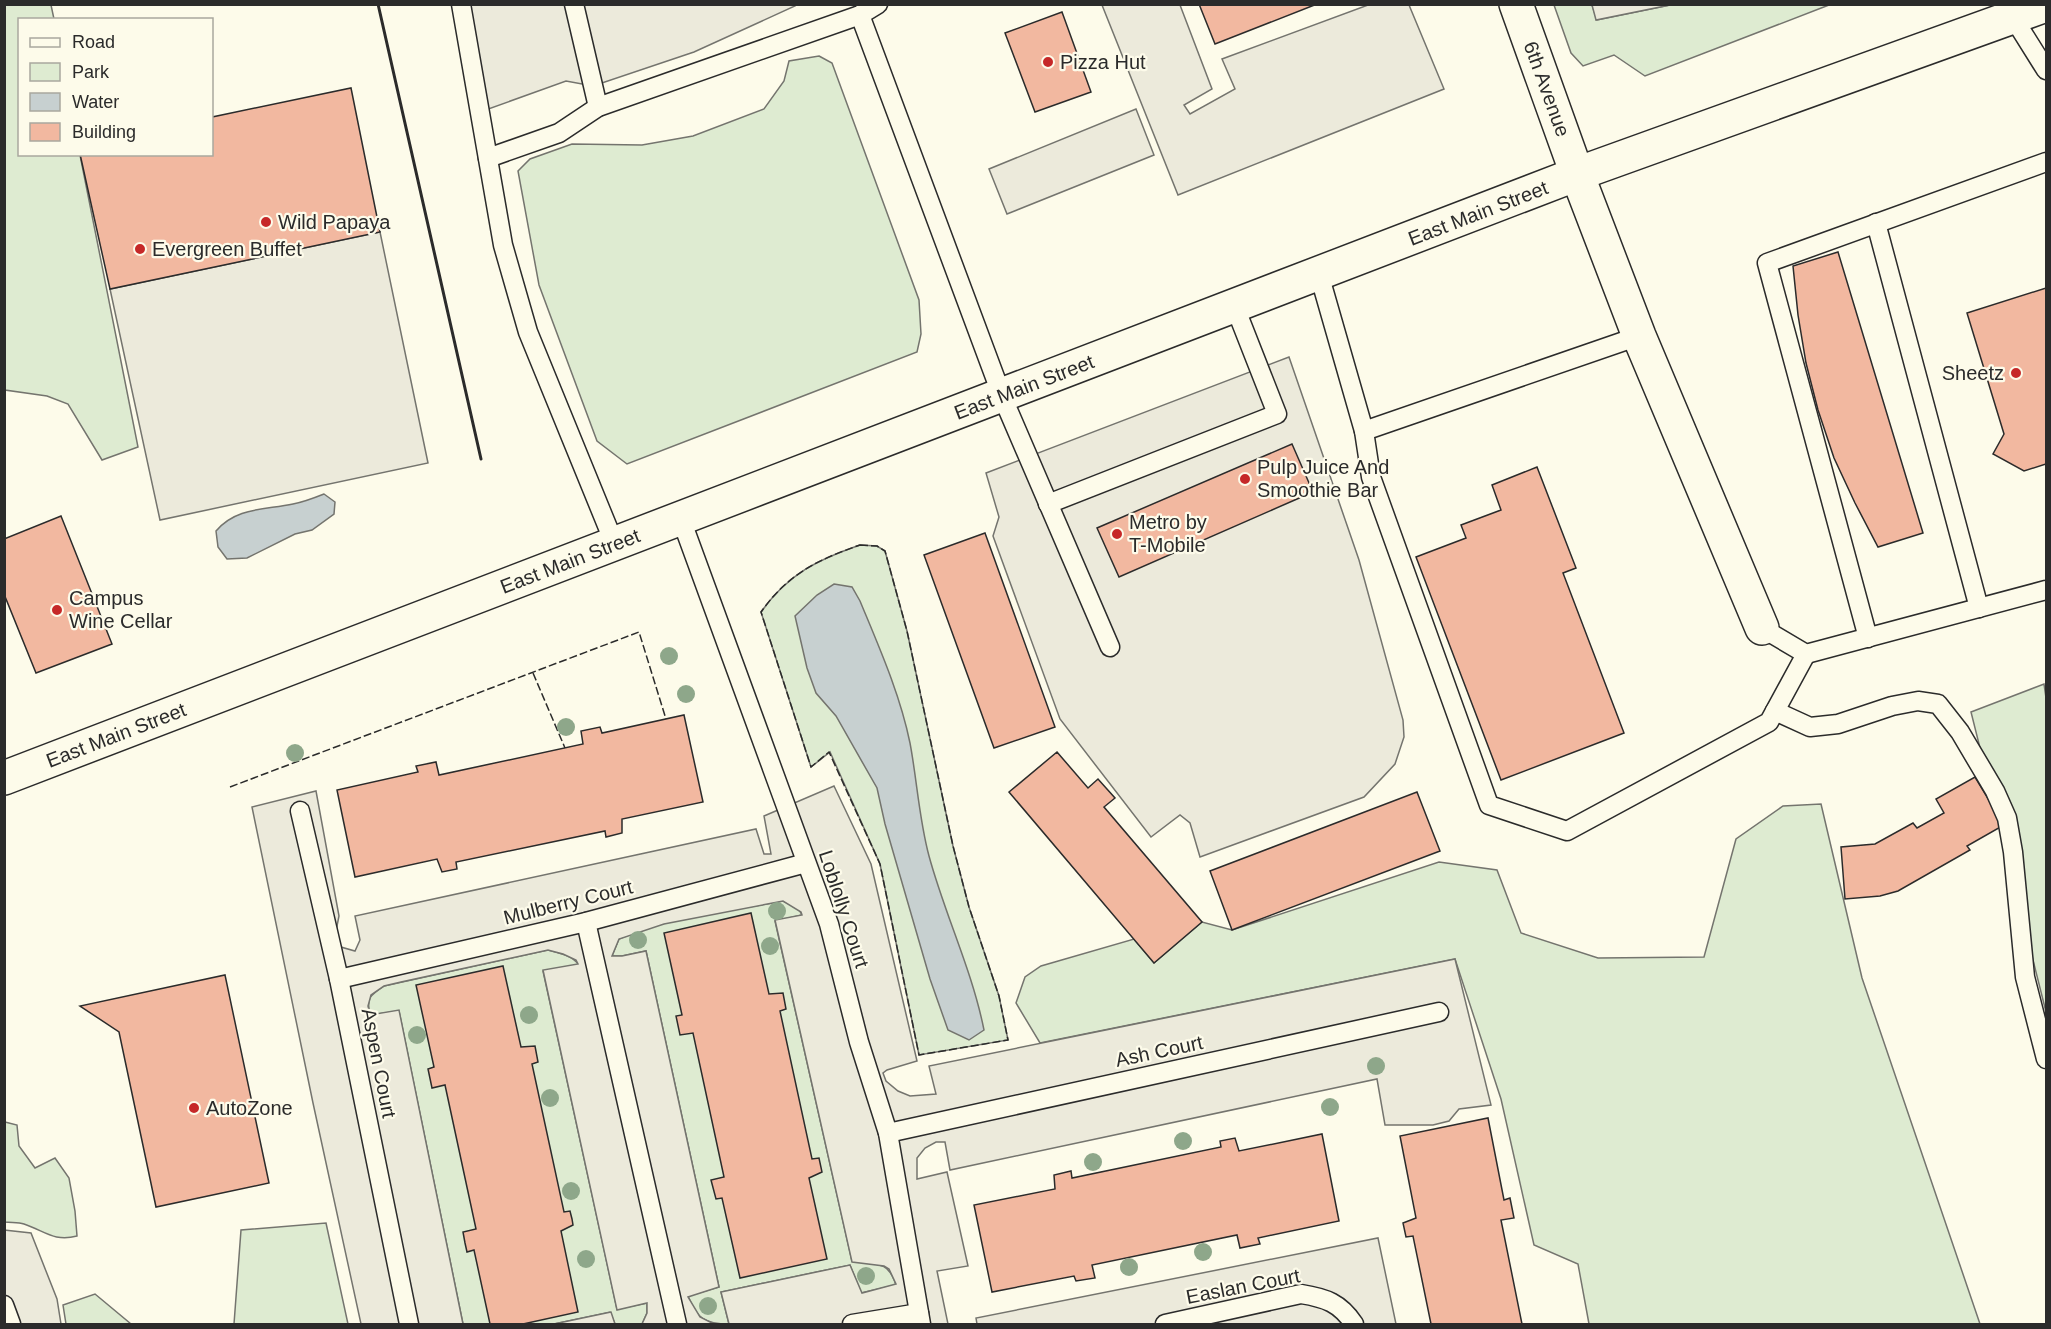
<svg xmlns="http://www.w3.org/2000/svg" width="2051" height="1329" font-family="Helvetica,sans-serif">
	<rect width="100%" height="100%" fill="#fdfbea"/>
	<!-- green -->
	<g fill="#deebd1" stroke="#74746e" stroke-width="1.5">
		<polygon points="4,5 51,5 54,19 20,20 20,154 80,155 138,447 102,460 68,404 47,396 5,390"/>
		<polygon points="1554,5 1592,5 1597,20 1670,5 1829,5 1645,76 1614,55 1583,66 1571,53"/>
		<polygon points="819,56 832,63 919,300 921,334 917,352 627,464 597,441 539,285 518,171 530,159 572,144 642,145 693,136 764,109 784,81 789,61"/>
		<path d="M860,545L877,546L885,551L907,631L953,846L969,907L999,996L1008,1040L919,1055L880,864L830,752L811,767L761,612C788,574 817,560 860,545Z"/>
		<polygon points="2044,684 2046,698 2046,1012 1971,712"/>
		<polygon points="1821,804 1862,978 1980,1324 1589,1324 1578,1264 1534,1245 1501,1099 1455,959 1040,1043 1016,1003 1025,977 1041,966 1134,939 1154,963 1202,922 1232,930 1439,862 1497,870 1521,933 1598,958 1704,957 1736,839 1783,806"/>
		<path d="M783,901L798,908L802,915L775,921L852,1261C874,1265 888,1259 896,1285L861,1293L850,1265L721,1292L729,1324C705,1324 697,1319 688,1296L719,1287L646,951L622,956H612L619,939C668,917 730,911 783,901Z"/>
		<path d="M548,950C559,953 572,955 579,965L543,971L617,1309L647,1303V1313L642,1324H615L610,1312L554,1324H463L399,1011L370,1015C366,998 370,995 384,986Z"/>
		<path d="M5,1122L17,1125L19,1146L35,1168L55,1158L69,1178L75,1211L77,1236C54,1242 45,1231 24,1224C18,1222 11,1223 5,1222Z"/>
		<polygon points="326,1223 348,1324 234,1324 241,1230"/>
		<polygon points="95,1294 131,1324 66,1324 63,1305"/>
	</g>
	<!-- parking -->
	<g fill="#eceadb" stroke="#74746e" stroke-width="1.5">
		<polygon points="794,4 795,6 694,52 593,86 566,81 480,112 461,5"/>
		<polygon points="1102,5 1180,5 1212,89 1184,105 1190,114 1235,89 1222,59 1368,5 1409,5 1444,89 1178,195"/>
		<polygon points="1592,5 1592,4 1670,5 1596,20"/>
		<polygon points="1136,109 1154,155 1007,214 989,169"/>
		<polygon points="380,232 428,463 160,520 110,289"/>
		<polygon points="1289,357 1359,560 1403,720 1404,737 1395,764 1364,797 1200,857 1190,823 1180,815 1151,837 1060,719 993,536 999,517 986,473"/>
		<polygon points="834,786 871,864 917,1061 887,1070 883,1073 886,1081 898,1091 910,1096 936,1094 929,1066 1455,959 1491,1105 1459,1109 1449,1121 1433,1125 1385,1125 1377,1079 950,1170 945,1142 936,1142 925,1148 917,1158 917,1179 947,1172 968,1266 937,1271 948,1324 729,1324 721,1292 850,1265 862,1293 896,1284 889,1269 884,1266 852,1262 775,920 802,915 801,912 783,901 664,924 619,939 612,956 622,956 646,951 719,1287 688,1297 700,1317 714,1324 642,1324 647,1313 647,1303 617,1310 543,970 578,964 576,960 563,954 548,950 401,982 384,986 371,995 368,1006 370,1015 399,1010 463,1324 361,1324 313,1103 252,807 316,791 339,916 335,936 341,947 355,951 360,940 355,916 756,829 764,854 771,854 764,816"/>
		<polygon points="4,1230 31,1233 57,1299 61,1324 5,1324"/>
		<polygon points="1378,1238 1396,1324 977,1324 976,1318"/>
		<polygon points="611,1312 615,1324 554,1324"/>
	</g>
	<!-- water -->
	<g fill="#c7d0d0" stroke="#74746e" stroke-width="1.5">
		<path d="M324,494L335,502L334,514L312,530L295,534L247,558L227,559L218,547L216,531C236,507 265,510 293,504C304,502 314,498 324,494Z"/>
		<path d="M834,584L852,587L860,601C879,647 900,694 910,743C917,780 919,819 929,856C945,915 972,970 984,1030L969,1040L948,1030L930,979L885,824L877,788L836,716L816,693L807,668L795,616L817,595Z"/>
	</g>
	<!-- building -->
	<g fill="#f2b8a0" stroke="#2b2b2b" stroke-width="1.5">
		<polygon points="1199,4 1317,4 1215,44"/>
		<polygon points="1062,12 1091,92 1035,112 1005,33"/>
		<polygon points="351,88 380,232 110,289 80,154 212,154 212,115 212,117"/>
		<polygon points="1838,252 1923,533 1878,547 1855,503 1834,458 1818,410 1806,363 1798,315 1793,266"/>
		<polygon points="2046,288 2046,464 2024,471 1993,454 2004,434 1967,313"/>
		<polygon points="1292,444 1313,492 1119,577 1097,528"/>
		<polygon points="1537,467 1576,568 1563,573 1624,733 1501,780 1416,557 1466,538 1461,525 1501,510 1492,485"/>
		<polygon points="61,516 112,644 36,673 4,594 4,539"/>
		<polygon points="985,533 1055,727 994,748 924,555"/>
		<polygon points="684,715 703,802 622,819 622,833 606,837 605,831 456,862 457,869 442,872 437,859 355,877 337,790 418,772 416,766 436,762 439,775 583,744 581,731 600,727 602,733"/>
		<polygon points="1057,752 1088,788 1098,779 1115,798 1104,807 1202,922 1154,963 1009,792"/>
		<polygon points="1975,777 2004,825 1967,846 1970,850 1898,891 1880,896 1845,899 1841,847 1875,844 1913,823 1917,828 1944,813 1936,799"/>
		<polygon points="1417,792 1440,851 1232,930 1210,871"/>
		<polygon points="751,913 769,994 783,993 786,1009 780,1011 812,1159 819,1158 822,1172 809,1178 827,1259 740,1278 722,1198 716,1199 711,1180 724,1177 693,1033 680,1035 676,1016 682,1015 664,933"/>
		<polygon points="503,966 521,1047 535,1046 538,1062 532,1064 564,1212 570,1211 572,1219 573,1225 561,1231 578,1312 523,1324 490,1324 474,1250 467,1252 465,1243 463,1232 476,1229 445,1085 432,1088 428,1069 434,1067 416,985"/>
		<polygon points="225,975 269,1183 156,1207 119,1032 80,1006"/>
		<polygon points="1488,1118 1504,1200 1510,1198 1514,1218 1501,1220 1522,1324 1431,1324 1413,1236 1406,1237 1403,1223 1416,1218 1400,1136"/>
		<polygon points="1322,1134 1339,1221 1258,1238 1260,1244 1240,1248 1237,1235 1092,1265 1095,1278 1076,1281 1074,1276 992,1292 974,1205 1055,1189 1054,1175 1071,1171 1072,1178 1221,1147 1220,1141 1235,1138 1239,1151"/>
	</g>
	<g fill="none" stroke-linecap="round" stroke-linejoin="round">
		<defs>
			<g id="lane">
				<polyline points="461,4 503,245 528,332 615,545"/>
				<polyline points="574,4 598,107"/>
				<polyline points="2009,11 2046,70"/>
				<polyline points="860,15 1002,396 1110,647"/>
				<polyline points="488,158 559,133 598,107 860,15 878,4"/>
				<polyline points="1876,223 1979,608"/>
				<polyline points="1319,274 1364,431 1639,336"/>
				<polyline points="1364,431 1371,477 1489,805 1567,831 1769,722 1806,654"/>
				<polyline points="1048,504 1277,414 1235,307"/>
				<polyline points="681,519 829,924 859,1042 888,1133 921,1324"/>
				<polyline points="1762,628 1806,654 2046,590"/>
				<polyline points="1868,638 1767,263 2046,162"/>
				<polyline points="1775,711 1810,727 1838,724 1892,706 1918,701 1938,704 1960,732 1995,791 2007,818 2013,852 2025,977 2046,1059"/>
				<polyline points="300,811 339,979 409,1324"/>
				<polyline points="586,922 677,1324"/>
				<polyline points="339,979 586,922 806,863"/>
				<polyline points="888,1133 1439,1012"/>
				<polyline points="4,1305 11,1324"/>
				<polyline points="852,1324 919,1313"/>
				<path d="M1165,1324L1301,1294C1326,1298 1340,1303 1354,1324"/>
			</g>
			<polyline id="street" points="1577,174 1639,336 1762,628"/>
			<polyline id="secondary" points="1516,4 1577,174"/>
			<polyline id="primary" points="4,778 1577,174 2046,5"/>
		</defs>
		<!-- lane casing -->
		<use href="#lane" stroke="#2b2b2b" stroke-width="21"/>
		<!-- street casing -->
		<use href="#street" stroke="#2b2b2b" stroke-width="36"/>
		<!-- secondary casing -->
		<use href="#secondary" stroke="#2b2b2b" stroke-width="36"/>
		<!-- primary casing -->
		<use href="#primary" stroke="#2b2b2b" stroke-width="36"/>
		<!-- lane -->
		<use href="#lane" stroke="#fdfbea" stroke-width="18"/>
		<!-- street -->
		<use href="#street" stroke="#fdfbea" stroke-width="33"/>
		<!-- secondary -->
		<use href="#secondary" stroke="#fdfbea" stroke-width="33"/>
		<!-- primary -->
		<use href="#primary" stroke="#fdfbea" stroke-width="33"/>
		<!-- fence -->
		<g stroke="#2b2b2b" stroke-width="1.5" stroke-dasharray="8 3" stroke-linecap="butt">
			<path d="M860,545L877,546L885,551L907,631L953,846L969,907L999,996L1008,1040L919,1055L880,864L829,752L811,767L761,612C788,574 817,560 860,545Z"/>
			<polyline points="533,673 565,748"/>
			<polyline points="230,787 639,632 666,719"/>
		</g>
		<!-- wall -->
		<polyline stroke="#2b2b2b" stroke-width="3" points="378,4 481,459"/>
	</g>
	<!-- trees -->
	<g fill="#8ea78a">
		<circle cx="669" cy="656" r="9"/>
		<circle cx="686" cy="694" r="9"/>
		<circle cx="566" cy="727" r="9"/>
		<circle cx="295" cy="753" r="9"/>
		<circle cx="777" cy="911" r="9"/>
		<circle cx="638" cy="940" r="9"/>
		<circle cx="770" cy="946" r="9"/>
		<circle cx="529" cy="1015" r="9"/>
		<circle cx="417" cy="1035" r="9"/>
		<circle cx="1376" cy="1066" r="9"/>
		<circle cx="550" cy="1098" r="9"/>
		<circle cx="1330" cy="1107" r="9"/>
		<circle cx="1183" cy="1141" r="9"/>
		<circle cx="1093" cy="1162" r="9"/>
		<circle cx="571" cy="1191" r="9"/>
		<circle cx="1203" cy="1252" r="9"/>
		<circle cx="586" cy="1259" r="9"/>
		<circle cx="1129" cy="1267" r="9"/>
		<circle cx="866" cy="1276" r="9"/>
		<circle cx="708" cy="1306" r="9"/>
	</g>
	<!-- markers -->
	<g fill="#c62828" stroke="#fdfbea" stroke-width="2">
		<circle cx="1048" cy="62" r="6"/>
		<circle cx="266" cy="222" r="6"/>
		<circle cx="140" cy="249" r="6"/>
		<circle cx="2016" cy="373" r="6"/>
		<circle cx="1245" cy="479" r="6"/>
		<circle cx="1117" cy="534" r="6"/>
		<circle cx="57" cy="610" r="6"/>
		<circle cx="194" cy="1108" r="6"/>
	</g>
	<g text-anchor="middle" stroke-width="4.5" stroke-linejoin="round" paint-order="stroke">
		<!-- poi labels -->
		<g font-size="20" fill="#2b2b2b" stroke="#fdfbea" text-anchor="start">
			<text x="1060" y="69">Pizza Hut</text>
			<text x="278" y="229">Wild Papaya</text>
			<text x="152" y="256">Evergreen Buffet</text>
			<text x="2004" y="380" text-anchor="end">Sheetz</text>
			<text x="1257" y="474">Pulp Juice And<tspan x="1257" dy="23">Smoothie Bar</tspan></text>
			<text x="1129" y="529">Metro by<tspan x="1129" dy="23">T-Mobile</tspan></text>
			<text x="69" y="605">Campus<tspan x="69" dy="23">Wine Cellar</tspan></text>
			<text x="206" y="1115">AutoZone</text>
		</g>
		<!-- street labels -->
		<g font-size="20" fill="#2b2b2b" stroke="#fdfbea">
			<text transform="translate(1547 89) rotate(70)" y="7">6th Avenue</text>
			<text transform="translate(1478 213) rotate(-21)" y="7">East Main Street</text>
			<text transform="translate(1024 387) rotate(-21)" y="7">East Main Street</text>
			<text transform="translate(570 561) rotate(-21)" y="7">East Main Street</text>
			<text transform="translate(116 735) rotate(-21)" y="7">East Main Street</text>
			<text transform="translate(568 902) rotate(-14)" y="7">Mulberry Court</text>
			<text transform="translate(844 909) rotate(72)" y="7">Loblolly Court</text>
			<text transform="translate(1159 1051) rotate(-12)" y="7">Ash Court</text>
			<text transform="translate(379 1063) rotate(79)" y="7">Aspen Court</text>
			<text transform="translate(1243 1286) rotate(-11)" y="7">Easlan Court</text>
		</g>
	</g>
	<!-- border -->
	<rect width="2051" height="1329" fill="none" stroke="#2b2b2b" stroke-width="12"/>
	<!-- legend -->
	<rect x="18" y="18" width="195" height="138" fill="#fdfbea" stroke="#a9a89e" stroke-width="1.5"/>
	<rect x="30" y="38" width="30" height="9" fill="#fdfbea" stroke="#a9a89e" stroke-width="1.5"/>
	<text x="72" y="48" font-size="18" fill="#2b2b2b">Road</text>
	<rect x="30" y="63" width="30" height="18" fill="#deebd1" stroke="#a9a89e" stroke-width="1.5"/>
	<text x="72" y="78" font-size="18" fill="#2b2b2b">Park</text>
	<rect x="30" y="93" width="30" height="18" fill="#c7d0d0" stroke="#a9a89e" stroke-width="1.5"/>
	<text x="72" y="108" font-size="18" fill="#2b2b2b">Water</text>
	<rect x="30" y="123" width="30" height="18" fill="#f2b8a0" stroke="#a9a89e" stroke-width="1.5"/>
	<text x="72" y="138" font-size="18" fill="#2b2b2b">Building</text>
</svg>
